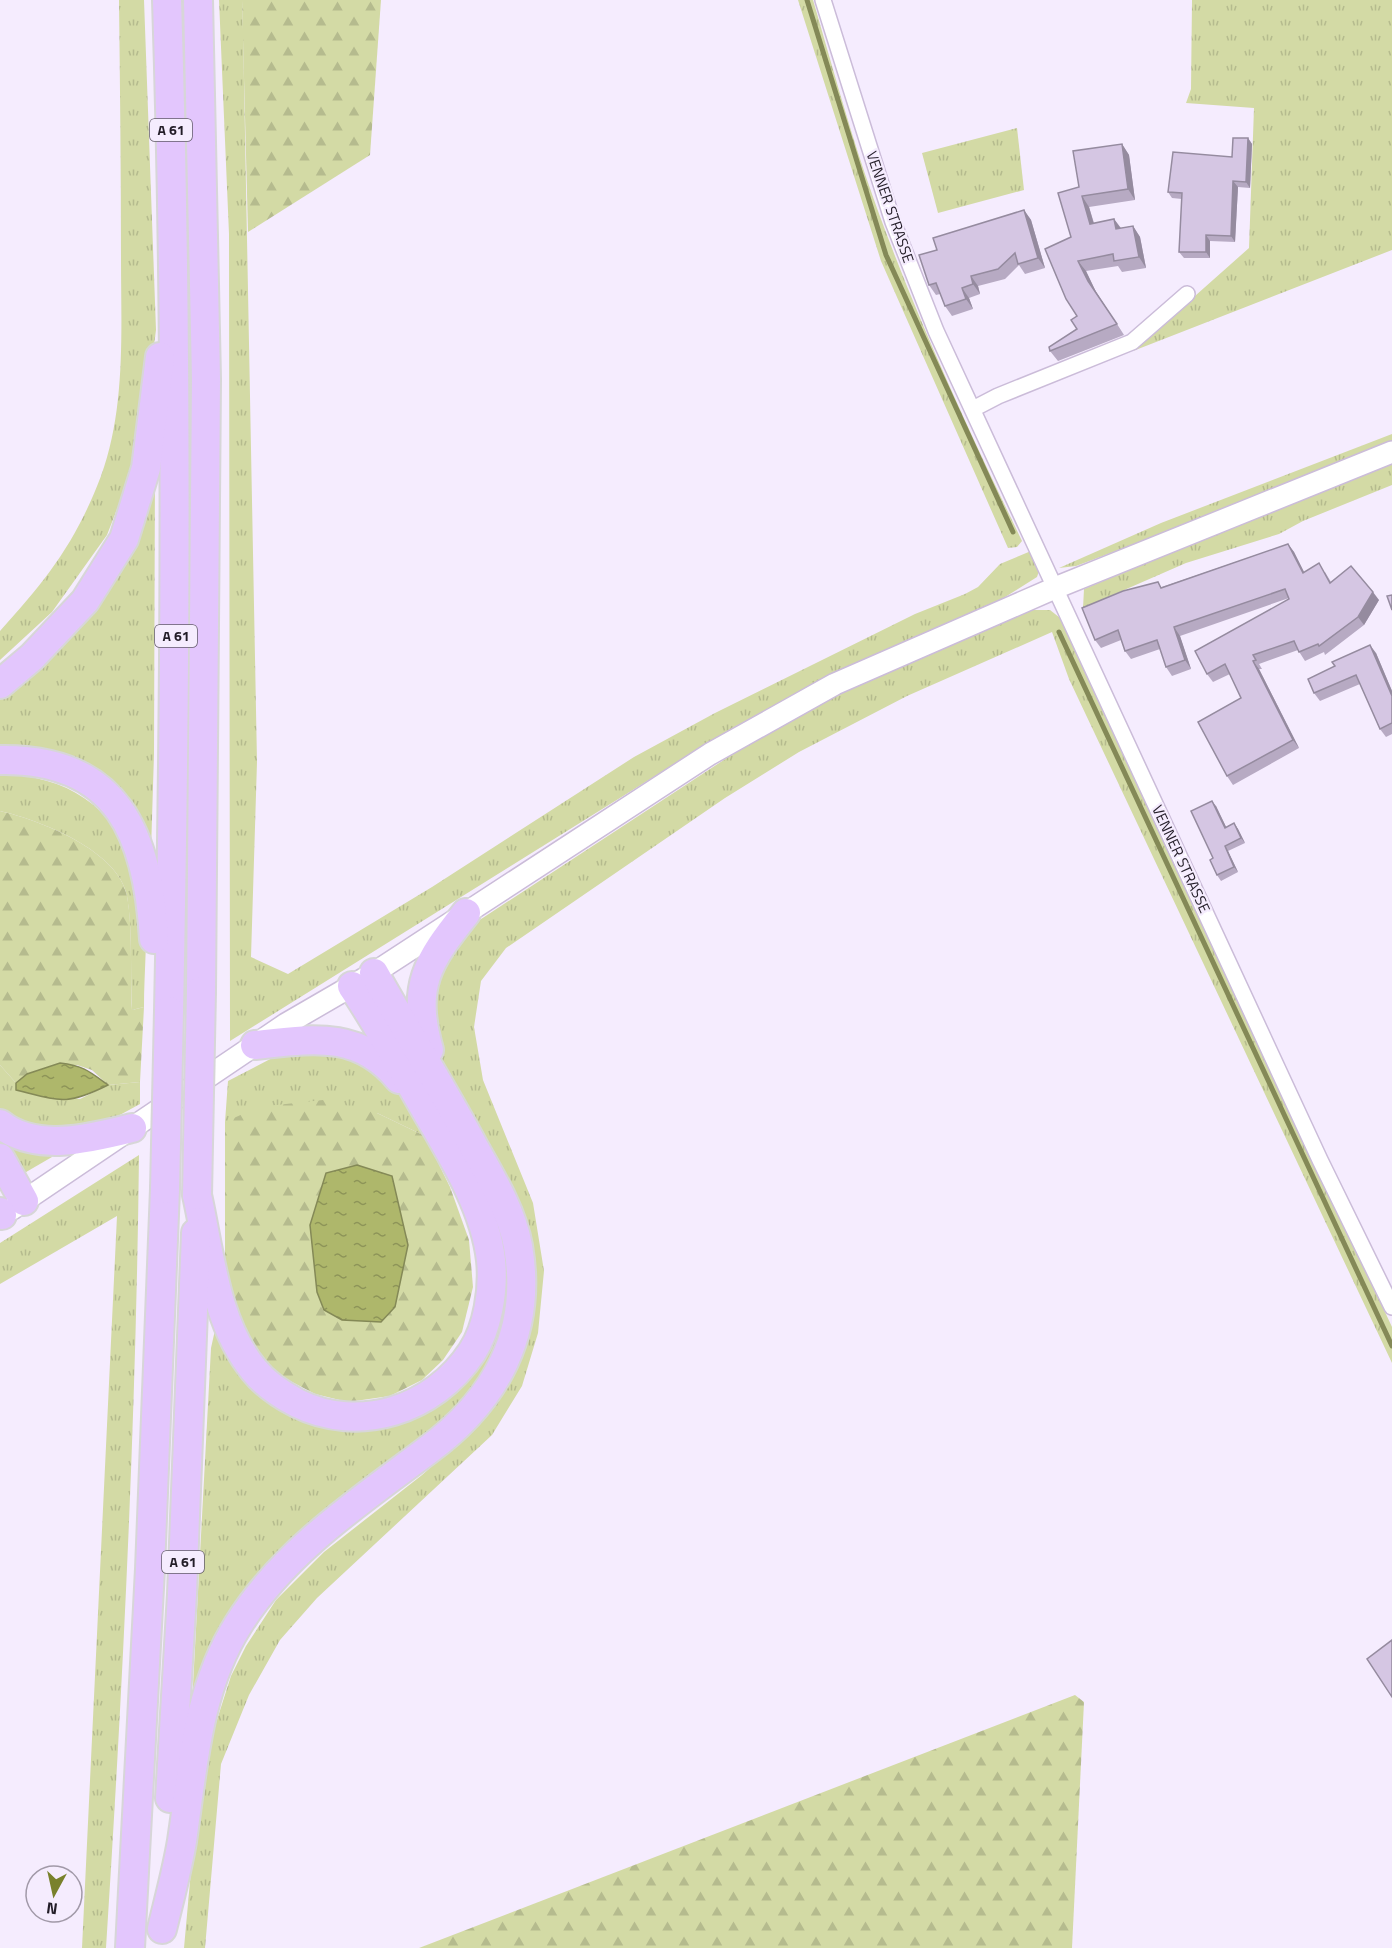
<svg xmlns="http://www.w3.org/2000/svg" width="1392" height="1948" font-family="'Titillium Web',sans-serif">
	<defs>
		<pattern id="grass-tufts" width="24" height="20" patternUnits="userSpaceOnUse" patternTransform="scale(1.5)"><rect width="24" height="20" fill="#d3daa5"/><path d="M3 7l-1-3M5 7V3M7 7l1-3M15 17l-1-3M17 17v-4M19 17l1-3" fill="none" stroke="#b5bb8e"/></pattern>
		<pattern id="forest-firs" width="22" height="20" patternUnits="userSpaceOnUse" patternTransform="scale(1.5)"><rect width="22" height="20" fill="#d3daa5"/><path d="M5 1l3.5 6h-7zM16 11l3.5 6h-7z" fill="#b5bb8e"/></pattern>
		<pattern id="water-ripples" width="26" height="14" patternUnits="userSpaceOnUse" patternTransform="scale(1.5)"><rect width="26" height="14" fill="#aeb76b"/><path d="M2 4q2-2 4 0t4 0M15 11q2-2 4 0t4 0" fill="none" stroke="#8d9458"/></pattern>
	</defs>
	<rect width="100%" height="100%" fill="#f5ecfe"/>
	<!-- grass -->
	<g fill="url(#grass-tufts)">
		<path d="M119,0H144L156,330L140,450L107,535L52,612L0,660V631C47,579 76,542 101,476C126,408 121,330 121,259C121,173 120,86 119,0Z"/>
		<polygon points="219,0 242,0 243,29 257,762 251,957 288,974 432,887 634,757 715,713 915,614 965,594 978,587 1000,564 1031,551 1039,571 1037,577 997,602 827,677 729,730 230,1041 229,234"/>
		<path d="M798,0H813C830,58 846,117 865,174C908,300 964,421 1022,541L1017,547L1008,548L881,261Z"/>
		<polygon points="1192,0 1392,0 1392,250 1133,351 1249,248 1254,108 1186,103 1191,89"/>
		<polygon points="1017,128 1024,190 938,213 922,153"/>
		<polygon points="1392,434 1392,441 1180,527 1076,566 1059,568 1161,523"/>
		<polygon points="1392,460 1392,485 1303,521 1279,534 1186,563 1083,608 1084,589"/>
		<polygon points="155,467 154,754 151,851 112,791 0,754 0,690 82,613"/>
		<polygon points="1028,610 1050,610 1064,621 1392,1327 1392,1363 1069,679 1052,632 907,696 799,752 725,798 506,948 481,981 474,1027 483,1080 533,1203 544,1271 538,1333 522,1386 492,1435 317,1598 280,1640 249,1695 221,1764 205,1948 184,1948 196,1815 206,1754 231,1676 246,1646 276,1600 324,1552 422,1475 476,1427 517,1367 533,1298 437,1053 431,980 472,925 739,750 800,714 903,663"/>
		<path d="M0,774C67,776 114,805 135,870C138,880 144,891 145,901C148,935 144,973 144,1007L132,1010C130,974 133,931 127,896C119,851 40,820 0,811Z"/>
		<polygon points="340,1048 398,1087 425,1136 377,1113 225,1122 228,1081 276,1056"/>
		<polygon points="0,1065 16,1083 16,1090 80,1099 108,1085 140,1082 140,1104 96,1128 66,1133 0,1116"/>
		<polygon points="4,1139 47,1150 52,1157 21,1175 0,1145"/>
		<path d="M139,1155C136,1419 123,1684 106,1948H82L117,1216L0,1284V1243Z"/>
		<polygon points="488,1225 505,1237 512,1290 501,1345 479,1389 332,1515 192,1704 211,1348 215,1330 260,1389 400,1415 481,1343"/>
	</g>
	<!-- forest -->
	<g fill="url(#forest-firs)">
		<polygon points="242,0 381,0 370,155 248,232"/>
		<path d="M0,811C40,820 119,851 127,896C133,928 130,976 132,1010L144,1007L140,1082L108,1085L92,1070L77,1065L27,1074L16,1083L0,1065Z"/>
		<polygon points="323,1100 377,1113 425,1136 450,1187 469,1240 473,1287 462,1332 443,1360 422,1380 390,1396 348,1402 315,1394 271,1371 248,1342 225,1280 225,1122 258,1107"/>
		<polygon points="1075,1695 1084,1702 1072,1948 419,1948"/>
	</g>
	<!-- water -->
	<g fill="url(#water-ripples)" stroke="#848957" stroke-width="1.5">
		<path d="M60,1063C84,1066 89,1071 108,1085C66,1106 60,1101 16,1090V1083L27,1074Z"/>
		<polygon points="357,1165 392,1176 408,1245 395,1307 381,1322 342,1320 324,1310 317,1292 310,1225 326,1173"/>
	</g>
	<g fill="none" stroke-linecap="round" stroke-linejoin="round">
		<!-- stream -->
		<g stroke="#848957" stroke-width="5">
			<polyline points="807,0 886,255 1013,532"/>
			<polyline points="1059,632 1392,1346"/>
		</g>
		<defs>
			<g id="street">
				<polyline points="823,0 893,222 936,331 1320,1160 1392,1307"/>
				<polyline points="973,409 998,396 1132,342 1187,294"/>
			</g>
			<polyline id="secondary" points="12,1209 286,1024 374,973 710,754 835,684 1055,588 1392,452"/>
			<g id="highway">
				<path d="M167,0C178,337 176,674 169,1011"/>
				<polyline points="198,0 206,379 201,991"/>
				<polyline points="0,684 32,657 85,601 124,539 146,468 160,357"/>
				<path d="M0,760C119,758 148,836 154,939"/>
				<path d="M255,1045C311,1039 359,1030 399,1079"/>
				<path d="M429,1050C411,986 427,962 466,913"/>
				<path d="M0,1124C36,1153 92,1138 132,1128"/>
				<polyline points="0,1158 24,1201"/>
				<path d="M197,1195C210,1253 215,1323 254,1370C265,1384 282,1395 297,1403C359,1434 434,1410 472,1352C488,1328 494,1289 491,1260C484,1201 445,1145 417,1095C396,1058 376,1021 352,986"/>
				<polyline points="0,1212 2,1215"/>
				<polyline points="170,1798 182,1594 196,1233"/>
				<path d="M162,1929C169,1900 177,1871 182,1841C193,1768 197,1690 238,1625C284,1551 360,1501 428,1450C496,1400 533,1332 518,1246C512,1212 492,1179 475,1149C443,1089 407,1032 374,973"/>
				<polyline points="130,1948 150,1569 165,1189"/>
			</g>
		</defs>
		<!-- street casing -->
		<use href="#street" stroke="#cbbcd9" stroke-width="18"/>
		<!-- secondary casing -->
		<use href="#secondary" stroke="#cbbcd9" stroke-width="24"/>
		<!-- highway casing -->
		<use href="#highway" stroke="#d7d6d8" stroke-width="32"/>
		<!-- street -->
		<use href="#street" stroke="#fff" stroke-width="15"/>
		<!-- secondary -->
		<use href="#secondary" stroke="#fff" stroke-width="21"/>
		<!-- highway -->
		<use href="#highway" stroke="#e3c6fd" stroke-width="28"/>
		<defs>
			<g id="highway-bridge">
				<polyline points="165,1189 169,1011"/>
				<polyline points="197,1195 201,991"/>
			</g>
		</defs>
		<!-- highway-bridge casing -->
		<use href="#highway-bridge" stroke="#d7d6d8" stroke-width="32" stroke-linecap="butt"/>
		<!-- highway-bridge -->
		<use href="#highway-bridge" stroke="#e3c6fd" stroke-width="28"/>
	</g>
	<!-- wall -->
	<g fill="#b7aac3">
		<polygon points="1248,138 1252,144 1250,188 1238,187 1235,242 1210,241 1210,258 1184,258 1179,252 1182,199 1172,198 1168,192 1232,157"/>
		<polygon points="1122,144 1129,155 1135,200 1089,207 1094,223 1114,219 1121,228 1133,226 1140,237 1146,268 1122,272 1118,266 1086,271 1096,292 1124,335 1058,361 1050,351 1077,329 1071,237 1079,187"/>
		<polygon points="1024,210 1031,220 1045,268 1025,274 1019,265 1005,279 978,286 980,294 969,298 973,309 952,316 945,306 940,294 936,295 929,285"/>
		<polygon points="1288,544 1294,552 1304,572 1325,572 1331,582 1379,600 1364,625 1325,655 1324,652 1305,661 1298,650 1259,664 1262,669 1259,669 1299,748 1233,785 1227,776 1241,698 1230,674 1213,682 1207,674 1289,598 1180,636 1191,669 1172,676 1166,667 1160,649 1131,659 1125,651 1121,640 1101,648 1095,640 1162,587"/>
		<polygon points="1376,653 1392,691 1392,734 1386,737 1380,729 1360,684 1320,701 1314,693"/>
		<polygon points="1216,806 1226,827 1234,823 1238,829 1245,843 1228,851 1238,872 1221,881 1217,875"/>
	</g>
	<!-- shaded-wall -->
	<g fill="#958b9f">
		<polygon points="1248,138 1252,144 1250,188 1246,182"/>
		<polygon points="1122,144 1129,155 1135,200 1128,189"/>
		<polygon points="1233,181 1238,187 1235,242 1231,236"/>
		<polygon points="1082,196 1089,207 1097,235 1090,224"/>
		<polygon points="1024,210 1031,220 1045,268 1038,258"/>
		<polygon points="1114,219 1122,230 1116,229"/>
		<polygon points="1133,226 1140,237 1146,268 1139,257"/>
		<polygon points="1206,235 1210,241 1210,258 1206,252"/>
		<polygon points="1078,261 1086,271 1096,292 1124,335 1088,281"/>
		<polygon points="971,276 978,286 980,294 973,284"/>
		<polygon points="962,288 969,298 973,309 966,299"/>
		<polygon points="1288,544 1294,552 1309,582 1303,573"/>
		<polygon points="1373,592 1379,600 1364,625 1358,617"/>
		<polygon points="1174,627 1180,636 1191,669 1185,660"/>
		<polygon points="1370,645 1376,653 1392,691 1392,696"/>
		<polygon points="1253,661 1259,669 1299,748 1293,740"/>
		<polygon points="1212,801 1216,806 1229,833 1225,828"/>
		<polygon points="1234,823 1238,829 1245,843 1241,838"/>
		<polygon points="1225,846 1228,851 1238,872 1234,867"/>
	</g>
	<!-- building -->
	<g fill="#d5c6e3" stroke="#958b9f" stroke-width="1.5">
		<polygon points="1233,138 1248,138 1246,182 1233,181 1231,236 1206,235 1206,252 1179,252 1182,193 1168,192 1173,152 1232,157"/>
		<polygon points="1122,144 1128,189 1082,196 1090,224 1114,219 1116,229 1133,226 1139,257 1114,261 1113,254 1078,261 1088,281 1117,324 1050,351 1049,347 1077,329 1071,320 1077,316 1066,299 1045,249 1071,237 1058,193 1079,187 1073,151"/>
		<polygon points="1024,210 1038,258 1018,264 1015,253 998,269 971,276 973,284 962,288 966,299 945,306 936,283 929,285 919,255 937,250 933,238"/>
		<polygon points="1288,544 1303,573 1319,563 1330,583 1351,566 1373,592 1358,617 1319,646 1318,644 1299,652 1294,641 1253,655 1256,660 1253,661 1293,740 1227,776 1198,722 1241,698 1225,664 1207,674 1195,651 1289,599 1285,589 1174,627 1185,660 1166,667 1157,640 1125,651 1118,630 1095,640 1082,608 1123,591 1158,582 1161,588"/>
		<polygon points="1392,595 1392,610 1387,596"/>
		<polygon points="1370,645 1392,696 1392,723 1380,729 1356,675 1314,693 1308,679 1335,666 1332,662"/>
		<polygon points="1212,801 1225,828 1234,823 1241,838 1225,846 1234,867 1217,875 1210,860 1213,858 1191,811"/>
		<polygon points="1392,1640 1392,1697 1367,1659"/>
	</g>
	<g text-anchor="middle" stroke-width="4.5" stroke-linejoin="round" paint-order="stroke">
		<!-- shield labels -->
		<g fill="#f5ecfe" stroke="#625b68" stroke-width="1.5">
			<rect x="150" y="119" width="42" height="22" rx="4.5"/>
			<rect x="155" y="625" width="42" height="22" rx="4.5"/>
			<rect x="162" y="1551" width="42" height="22" rx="4.5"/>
		</g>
		<g font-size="14" font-weight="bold" fill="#231d28">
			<text x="171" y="135">A 61</text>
			<text x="176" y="641">A 61</text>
			<text x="183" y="1567">A 61</text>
		</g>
		<!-- street labels -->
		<g font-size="15" fill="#231d28" stroke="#f5ecfe">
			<text transform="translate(890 207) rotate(71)" y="5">VENNER STRASSE</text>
			<text transform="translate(1181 859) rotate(65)" y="5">VENNER STRASSE</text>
		</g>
	</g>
	<!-- north arrow -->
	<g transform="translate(54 1894) rotate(188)"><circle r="28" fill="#f5ecfe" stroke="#a199a8" stroke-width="1.5"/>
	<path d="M0-4.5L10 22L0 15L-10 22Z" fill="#79812c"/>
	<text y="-9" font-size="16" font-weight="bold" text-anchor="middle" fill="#231d28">N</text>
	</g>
</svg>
